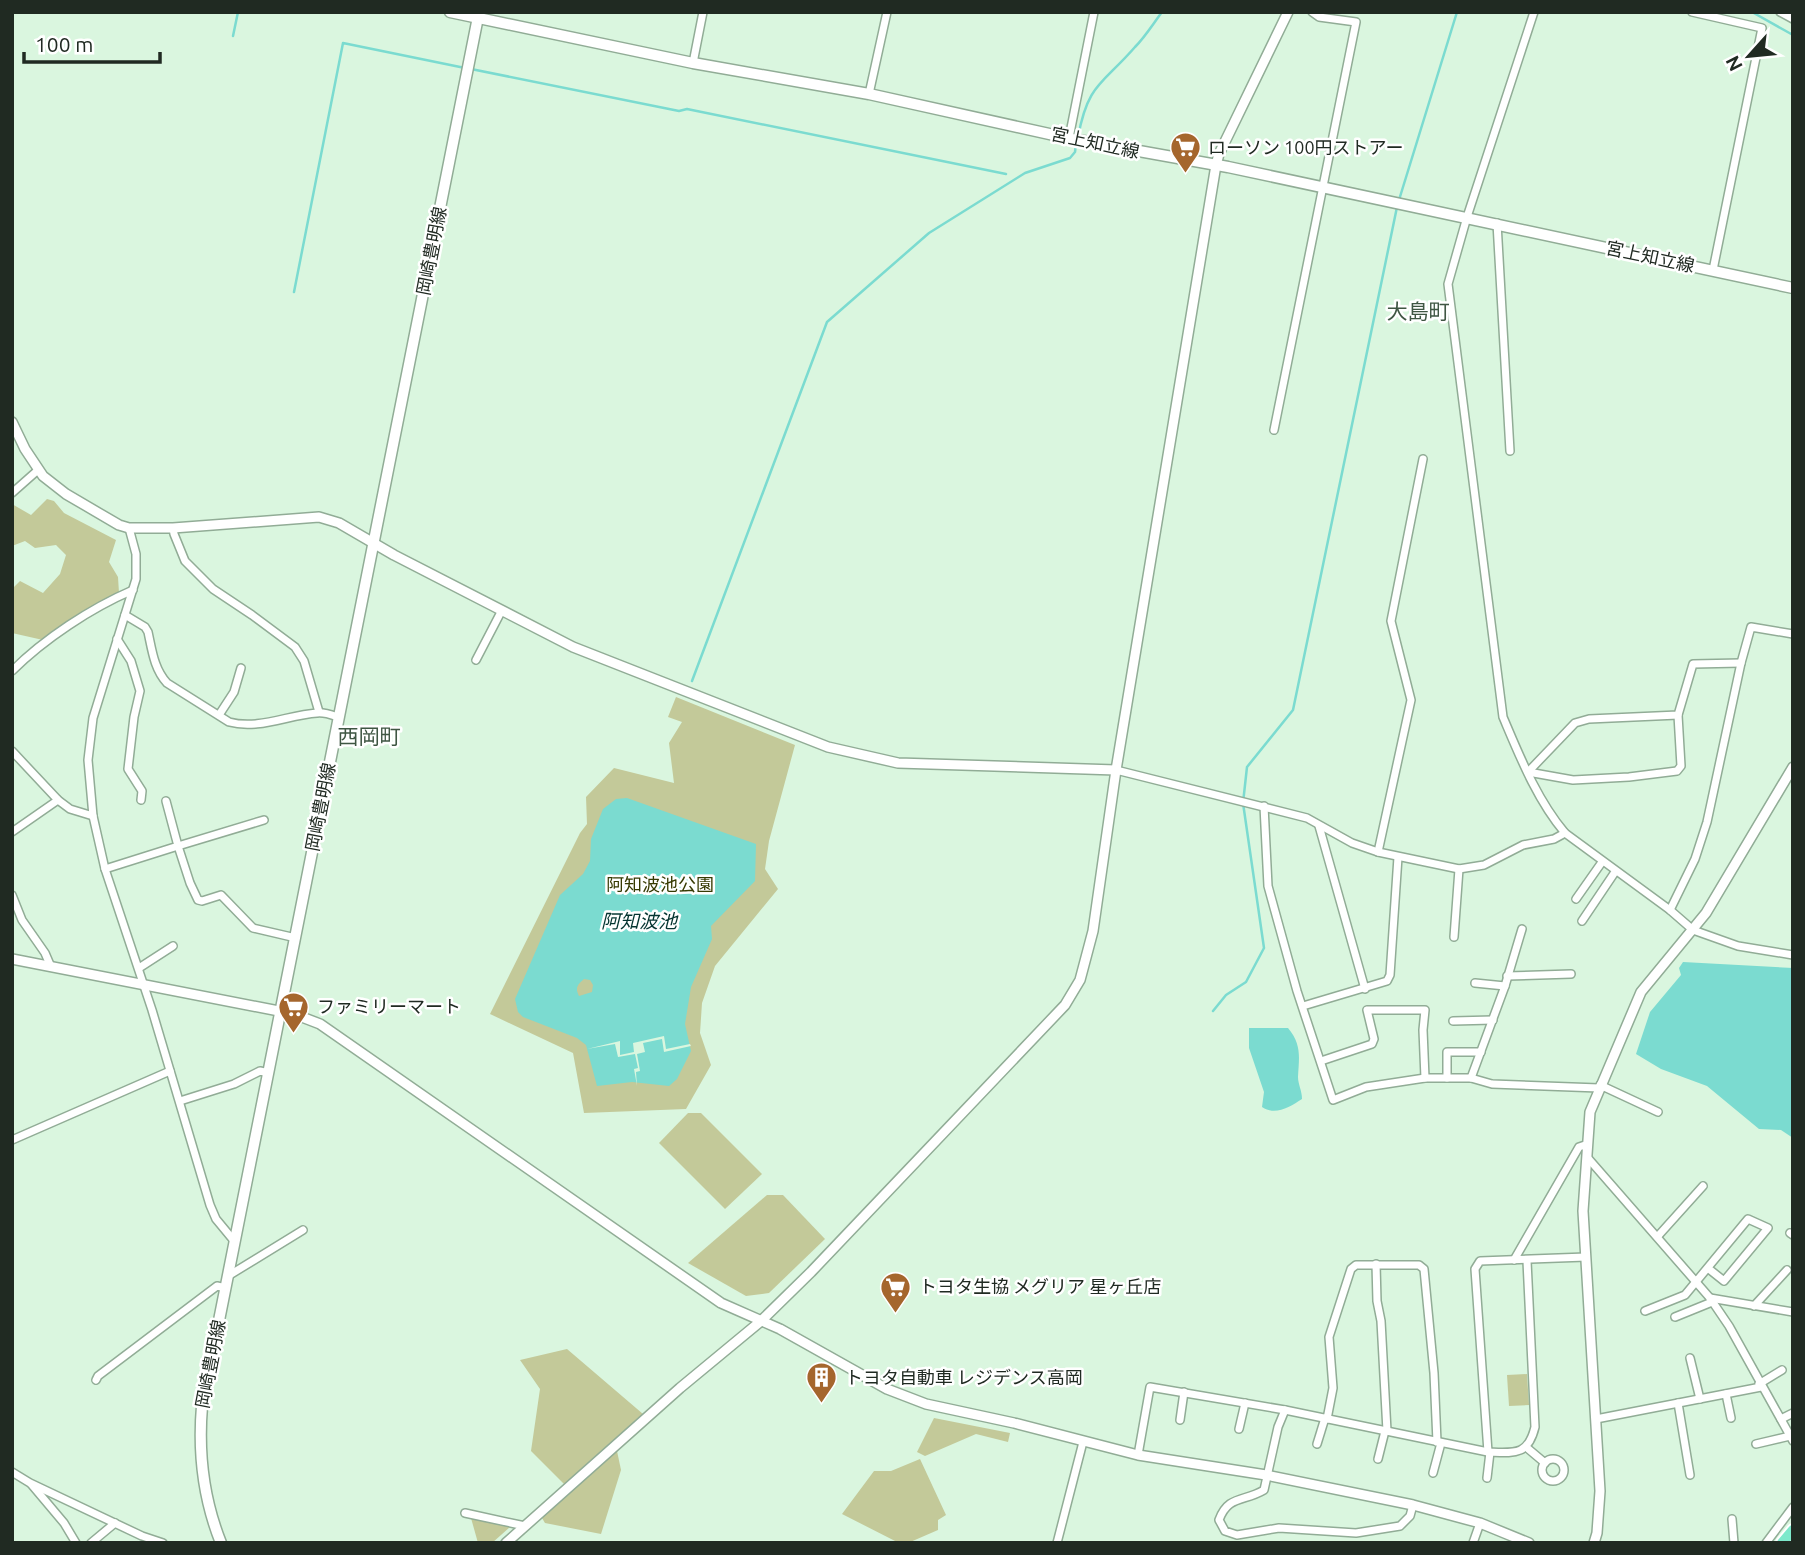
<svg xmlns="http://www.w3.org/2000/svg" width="1805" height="1555" font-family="Ubuntu,'Noto Sans JP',sans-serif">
	<rect width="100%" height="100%" fill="#daf6df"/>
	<!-- green -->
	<g fill="#c3c999">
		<polygon points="47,499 54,501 64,513 116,540 109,562 118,577 119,593 43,640 12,633 12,589 20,581 43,593 60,574 66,555 56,545 35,548 25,541 12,546 12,504 31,515"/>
		<polygon points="676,697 795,745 769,841 765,869 778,889 715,966 702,1003 700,1033 711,1065 686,1109 584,1113 573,1053 490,1014 580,833 587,824 586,797 614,768 674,783 669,743 682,722 668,717"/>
		<polygon points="688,1113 701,1113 762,1174 725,1209 659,1143"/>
		<polygon points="767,1195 783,1195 825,1239 769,1293 746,1296 688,1263"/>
		<polygon points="567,1349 643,1414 565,1485 531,1451 540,1389 520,1360"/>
		<polygon points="1527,1374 1529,1405 1509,1406 1507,1375"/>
		<polygon points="934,1418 1010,1433 1008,1442 976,1434 925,1456 917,1452"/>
		<polygon points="617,1451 621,1470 601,1534 545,1523 542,1518"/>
		<polygon points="920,1459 946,1515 938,1520 938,1530 908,1543 899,1543 842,1514 874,1471 891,1471"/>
		<polygon points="471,1518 510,1527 492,1543 478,1543"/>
	</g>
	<!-- water -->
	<g fill="#7bdbd0" fill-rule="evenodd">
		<path d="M627,798L756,844L755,881L711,926L712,939L691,987L685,1024L691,1051L677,1079L669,1086L632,1082L597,1086L586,1045L577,1038L523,1017L518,1012L515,999L560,895L583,874L590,861L591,839L603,809L616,799ZM584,979L590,980L593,985L592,992L579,996C575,988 577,985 584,979Z"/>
		<polygon points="1683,962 1793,968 1793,1138 1781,1130 1759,1129 1707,1086 1661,1069 1636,1054 1650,1012 1681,975 1679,968"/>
		<path d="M1249,1028H1288C1302,1045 1299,1057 1298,1077C1298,1084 1302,1091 1302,1099C1290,1107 1275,1116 1262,1107L1264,1092L1249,1048Z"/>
	</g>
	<!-- pier -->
	<polygon fill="#daf6df" points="664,1036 666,1049 690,1044 691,1046 664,1052 662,1039 643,1043 645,1052 637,1054 640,1071 636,1072 637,1086 634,1069 638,1068 635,1054 618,1057 615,1044 587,1049 620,1041 620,1055 634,1052 633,1043"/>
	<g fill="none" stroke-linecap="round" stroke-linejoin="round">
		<!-- stream -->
		<g stroke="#7bdbd0" stroke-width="2.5">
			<polyline points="1752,12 1793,35"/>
			<polyline points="233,36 238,12"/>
			<polyline points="471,69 679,111 687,109 1006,174"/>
			<path d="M1078,137C1088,83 1102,85 1135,47C1145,37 1153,24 1162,12"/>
			<polyline points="1399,200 1457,12"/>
			<polyline points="294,292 343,43 465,68"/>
			<polyline points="692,681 827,322 929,233 1025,173 1070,158 1075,152 1076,144"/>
			<polyline points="1213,1011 1226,995 1246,982 1264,948 1243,803 1247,767 1293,710 1397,207"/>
		</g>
		<defs>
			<g id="minor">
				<path d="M1534,12L1467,217L1448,284L1503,717C1520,757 1537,800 1565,833L1670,910L1693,930L1738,946L1793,955"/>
				<polyline points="1692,12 1762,28 1713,270"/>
				<polyline points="1780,12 1793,19"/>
				<polyline points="693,63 703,12"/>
				<polyline points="869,94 887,12"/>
				<polyline points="1069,138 1094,12"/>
				<polyline points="1497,223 1510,451"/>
				<polyline points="1274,430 1356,22 1319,17 1312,12"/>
				<polyline points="12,493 38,470"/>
				<polyline points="129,528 136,554 136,579 93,718 88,760 93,816 105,869 152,1010 210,1205 216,1219 235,1242"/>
				<polyline points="173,528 174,534 185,561 213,589 252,615 295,647 304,661 319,712"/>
				<path d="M125,615L145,627L148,632C152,650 154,669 167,683L229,722C258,730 288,715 317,713C324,712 332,715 338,717"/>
				<polyline points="117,639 131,661 140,691 134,717 128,769 142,791 141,800"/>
				<polyline points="476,660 502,610"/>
				<path d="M12,671C44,639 91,608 133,590"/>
				<polyline points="219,715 234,692 241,668"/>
				<polyline points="12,751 58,800 70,809 93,816"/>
				<polyline points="1116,770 1307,818 1352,843 1378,852 1459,869 1484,865 1523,845 1554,839 1565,833"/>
				<polyline points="1528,772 1575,723 1589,719 1678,715 1693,664 1741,663"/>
				<polyline points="1528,772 1573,780 1629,777 1677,771 1681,766 1678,715"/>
				<polyline points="1264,806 1268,886 1297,991 1333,1100 1366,1087 1425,1078 1471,1078 1492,1084 1599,1088"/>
				<polyline points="264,820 178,846 190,883 198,900 202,901 221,895 253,928 296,938"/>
				<polyline points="1319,826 1365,989"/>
				<polyline points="12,832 58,800"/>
				<polyline points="1378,852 1411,700 1391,621 1423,459"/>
				<polyline points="105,869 178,846 166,801"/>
				<polyline points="12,895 22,920 45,953 51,967"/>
				<polyline points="1576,899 1602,862"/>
				<polyline points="1670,910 1695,859 1707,822 1741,663 1751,627 1793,634"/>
				<polyline points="1582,921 1615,872"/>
				<polyline points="1454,937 1459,869"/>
				<polyline points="139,968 173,946"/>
				<polyline points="1507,976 1571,974"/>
				<polyline points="1475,983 1505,986"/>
				<polyline points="1303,1006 1387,981 1390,975 1398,857"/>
				<polyline points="1453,1021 1493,1020"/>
				<polyline points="1321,1061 1372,1044 1374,1039 1367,1010 1425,1010 1423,1030 1425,1078"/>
				<polyline points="1447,1078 1447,1052 1481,1052"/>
				<polyline points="1471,1078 1505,986 1522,929"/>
				<polyline points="1600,1085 1658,1112"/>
				<polyline points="180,1101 234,1084 260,1071 269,1073"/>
				<polyline points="12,1140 170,1071"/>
				<polyline points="1587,1157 1710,1298 1729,1326 1793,1441"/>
				<polyline points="1790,1233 1793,1235"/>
				<polyline points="1658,1236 1703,1186"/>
				<polyline points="1514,1260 1579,1147 1588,1144"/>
				<polyline points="1376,1264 1377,1301 1381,1321 1387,1431"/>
				<polyline points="228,1276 303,1230"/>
				<polyline points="1710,1298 1793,1312"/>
				<polyline points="1754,1306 1787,1270"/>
				<polyline points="1645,1311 1685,1295 1748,1219 1768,1228 1724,1281 1709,1269"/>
				<polyline points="1675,1317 1712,1302"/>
				<polyline points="1690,1358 1700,1399"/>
				<polyline points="96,1380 98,1376 217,1286 226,1288"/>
				<polyline points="1759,1384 1782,1370"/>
				<polyline points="1726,1394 1731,1418"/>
				<polyline points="1678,1403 1690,1475"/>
				<path d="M1285,1410L1278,1427L1264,1490C1244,1502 1228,1495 1219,1520L1225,1531L1237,1535L1279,1528L1356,1533L1400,1526L1410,1516L1413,1505"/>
				<polyline points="1327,1419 1333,1388 1329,1337 1351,1269 1356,1265 1419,1265 1424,1269 1434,1373 1437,1442"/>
				<polyline points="1596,1419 1761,1387"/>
				<polyline points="1781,1419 1793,1413"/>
				<polyline points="1180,1420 1184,1392"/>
				<polyline points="1239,1429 1245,1403"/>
				<polyline points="1317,1444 1325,1418"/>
				<polyline points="1756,1444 1790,1436"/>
				<polyline points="1526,1447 1545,1463"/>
				<polyline points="1488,1452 1475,1269 1480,1261 1586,1257"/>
				<path d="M1138,1455L1150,1387L1285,1410L1488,1452C1514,1453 1528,1456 1535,1427L1527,1261"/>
				<polyline points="1378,1459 1385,1431"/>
				<circle cx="1553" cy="1470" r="11"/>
				<polyline points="12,1472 30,1483 142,1536 163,1543"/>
				<polyline points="1433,1473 1441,1443"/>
				<polyline points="1487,1478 1490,1452"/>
				<polyline points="32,1485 64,1523 76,1543"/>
				<polyline points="465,1513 525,1526"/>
				<polyline points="1732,1519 1734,1543"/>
				<polyline points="91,1543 115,1523"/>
				<polyline points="1057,1543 1083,1442"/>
				<polyline points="1473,1543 1480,1523"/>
				<polyline points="1766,1543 1793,1507"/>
			</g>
			<g id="tertiary">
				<polyline points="12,422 25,449 43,476 66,494 119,525 129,528 173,528 319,517 339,523 394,555 573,647 828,747 898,763 1116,770"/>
				<polyline points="12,959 294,1014 320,1024 721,1303 780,1329 887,1389 926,1404 1014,1423 1138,1455 1266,1475 1413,1505 1480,1523 1529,1543"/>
				<polyline points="506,1543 680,1388 761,1321 811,1272 1065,1005 1080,980 1093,931 1116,770 1216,165 1219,154 1288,12"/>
				<polyline points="1594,1543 1597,1533 1600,1491 1583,1211 1590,1112 1641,992 1706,913 1793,767"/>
			</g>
			<g id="secondary">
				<polyline points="450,12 693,63 869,94 1072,139 1228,167 1793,288"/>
				<path d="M221,1543C203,1498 198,1453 202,1406L478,17"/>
			</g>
			<polyline id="primary" points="1782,1543 1793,1530"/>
		</defs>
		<!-- minor casing -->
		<use href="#minor" stroke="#91ac96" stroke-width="10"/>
		<!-- tertiary casing -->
		<use href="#tertiary" stroke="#91ac96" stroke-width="12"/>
		<!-- secondary casing -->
		<use href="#secondary" stroke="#91ac96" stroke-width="13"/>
		<!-- primary casing -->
		<use href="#primary" stroke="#fff" stroke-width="14"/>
		<!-- minor -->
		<use href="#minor" stroke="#fff" stroke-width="7"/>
		<!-- tertiary -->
		<use href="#tertiary" stroke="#fff" stroke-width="9"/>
		<!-- secondary -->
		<use href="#secondary" stroke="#fff" stroke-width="10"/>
		<!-- primary -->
		<use href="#primary" stroke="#7de9cb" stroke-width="10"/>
	</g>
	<!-- icons -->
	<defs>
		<symbol id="supermarket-pin" viewBox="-11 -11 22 30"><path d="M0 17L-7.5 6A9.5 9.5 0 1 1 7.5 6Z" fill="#a5662d" stroke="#fff"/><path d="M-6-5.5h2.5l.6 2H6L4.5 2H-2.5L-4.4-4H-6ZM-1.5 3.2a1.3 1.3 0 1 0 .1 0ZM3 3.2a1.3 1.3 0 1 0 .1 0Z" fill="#fff"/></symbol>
		<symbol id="building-pin" viewBox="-11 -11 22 30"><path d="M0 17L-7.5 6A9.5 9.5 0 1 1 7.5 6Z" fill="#a5662d" stroke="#fff"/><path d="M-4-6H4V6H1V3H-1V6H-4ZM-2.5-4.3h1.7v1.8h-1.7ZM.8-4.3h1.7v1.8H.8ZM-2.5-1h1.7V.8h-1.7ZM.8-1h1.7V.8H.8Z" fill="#fff"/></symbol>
	</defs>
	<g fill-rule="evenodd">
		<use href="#supermarket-pin" x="1168" y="130" width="35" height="47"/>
		<use href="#supermarket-pin" x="276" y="990" width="35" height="47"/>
		<use href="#supermarket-pin" x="878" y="1270" width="35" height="47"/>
		<use href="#building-pin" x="804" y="1360" width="35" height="47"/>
	</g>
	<g text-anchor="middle" stroke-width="5" stroke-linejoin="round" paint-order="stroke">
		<!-- street labels -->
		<g font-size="18" fill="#202a22" stroke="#fff">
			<text transform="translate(1095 143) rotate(12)" y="6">宮上知立線</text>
			<text transform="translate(432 251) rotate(-79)" y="6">岡崎豊明線</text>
			<text transform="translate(1650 257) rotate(12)" y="6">宮上知立線</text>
			<text transform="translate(321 807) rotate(-79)" y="6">岡崎豊明線</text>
			<text transform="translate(211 1364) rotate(-79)" y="6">岡崎豊明線</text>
		</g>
		<!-- poi labels -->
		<g font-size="18" fill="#202a22" stroke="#fff" text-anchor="start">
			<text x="1208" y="154">ローソン 100円ストアー</text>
			<text x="317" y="1013">ファミリーマート</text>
			<text x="919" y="1293">トヨタ生協 メグリア 星ヶ丘店</text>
			<text x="845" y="1384">トヨタ自動車 レジデンス高岡</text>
		</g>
		<!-- park labels -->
		<g font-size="18" fill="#363a02" stroke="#fff">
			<text x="660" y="891">阿知波池公園</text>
		</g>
		<!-- water labels -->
		<g font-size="19" font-style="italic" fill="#043430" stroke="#fff">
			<text x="639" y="928">阿知波池</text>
		</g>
		<!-- quarter labels -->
		<g font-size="21" fill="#3f5643" stroke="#fff">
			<text x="1418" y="319">大島町</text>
			<text x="369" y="744">西岡町</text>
		</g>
	</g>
	<!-- border -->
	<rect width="1805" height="1555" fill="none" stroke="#202a22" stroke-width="28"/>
	<!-- north arrow -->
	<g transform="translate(1749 56) rotate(243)" stroke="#ffffff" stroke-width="5" paint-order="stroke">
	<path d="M0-5L12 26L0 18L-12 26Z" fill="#202a22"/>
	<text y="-10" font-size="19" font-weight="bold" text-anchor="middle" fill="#202a22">N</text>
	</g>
	<!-- scale -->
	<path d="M24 52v10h136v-10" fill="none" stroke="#202a22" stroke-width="3.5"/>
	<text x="35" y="52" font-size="21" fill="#202a22" stroke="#ffffff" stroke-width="5" paint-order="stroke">100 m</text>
</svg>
